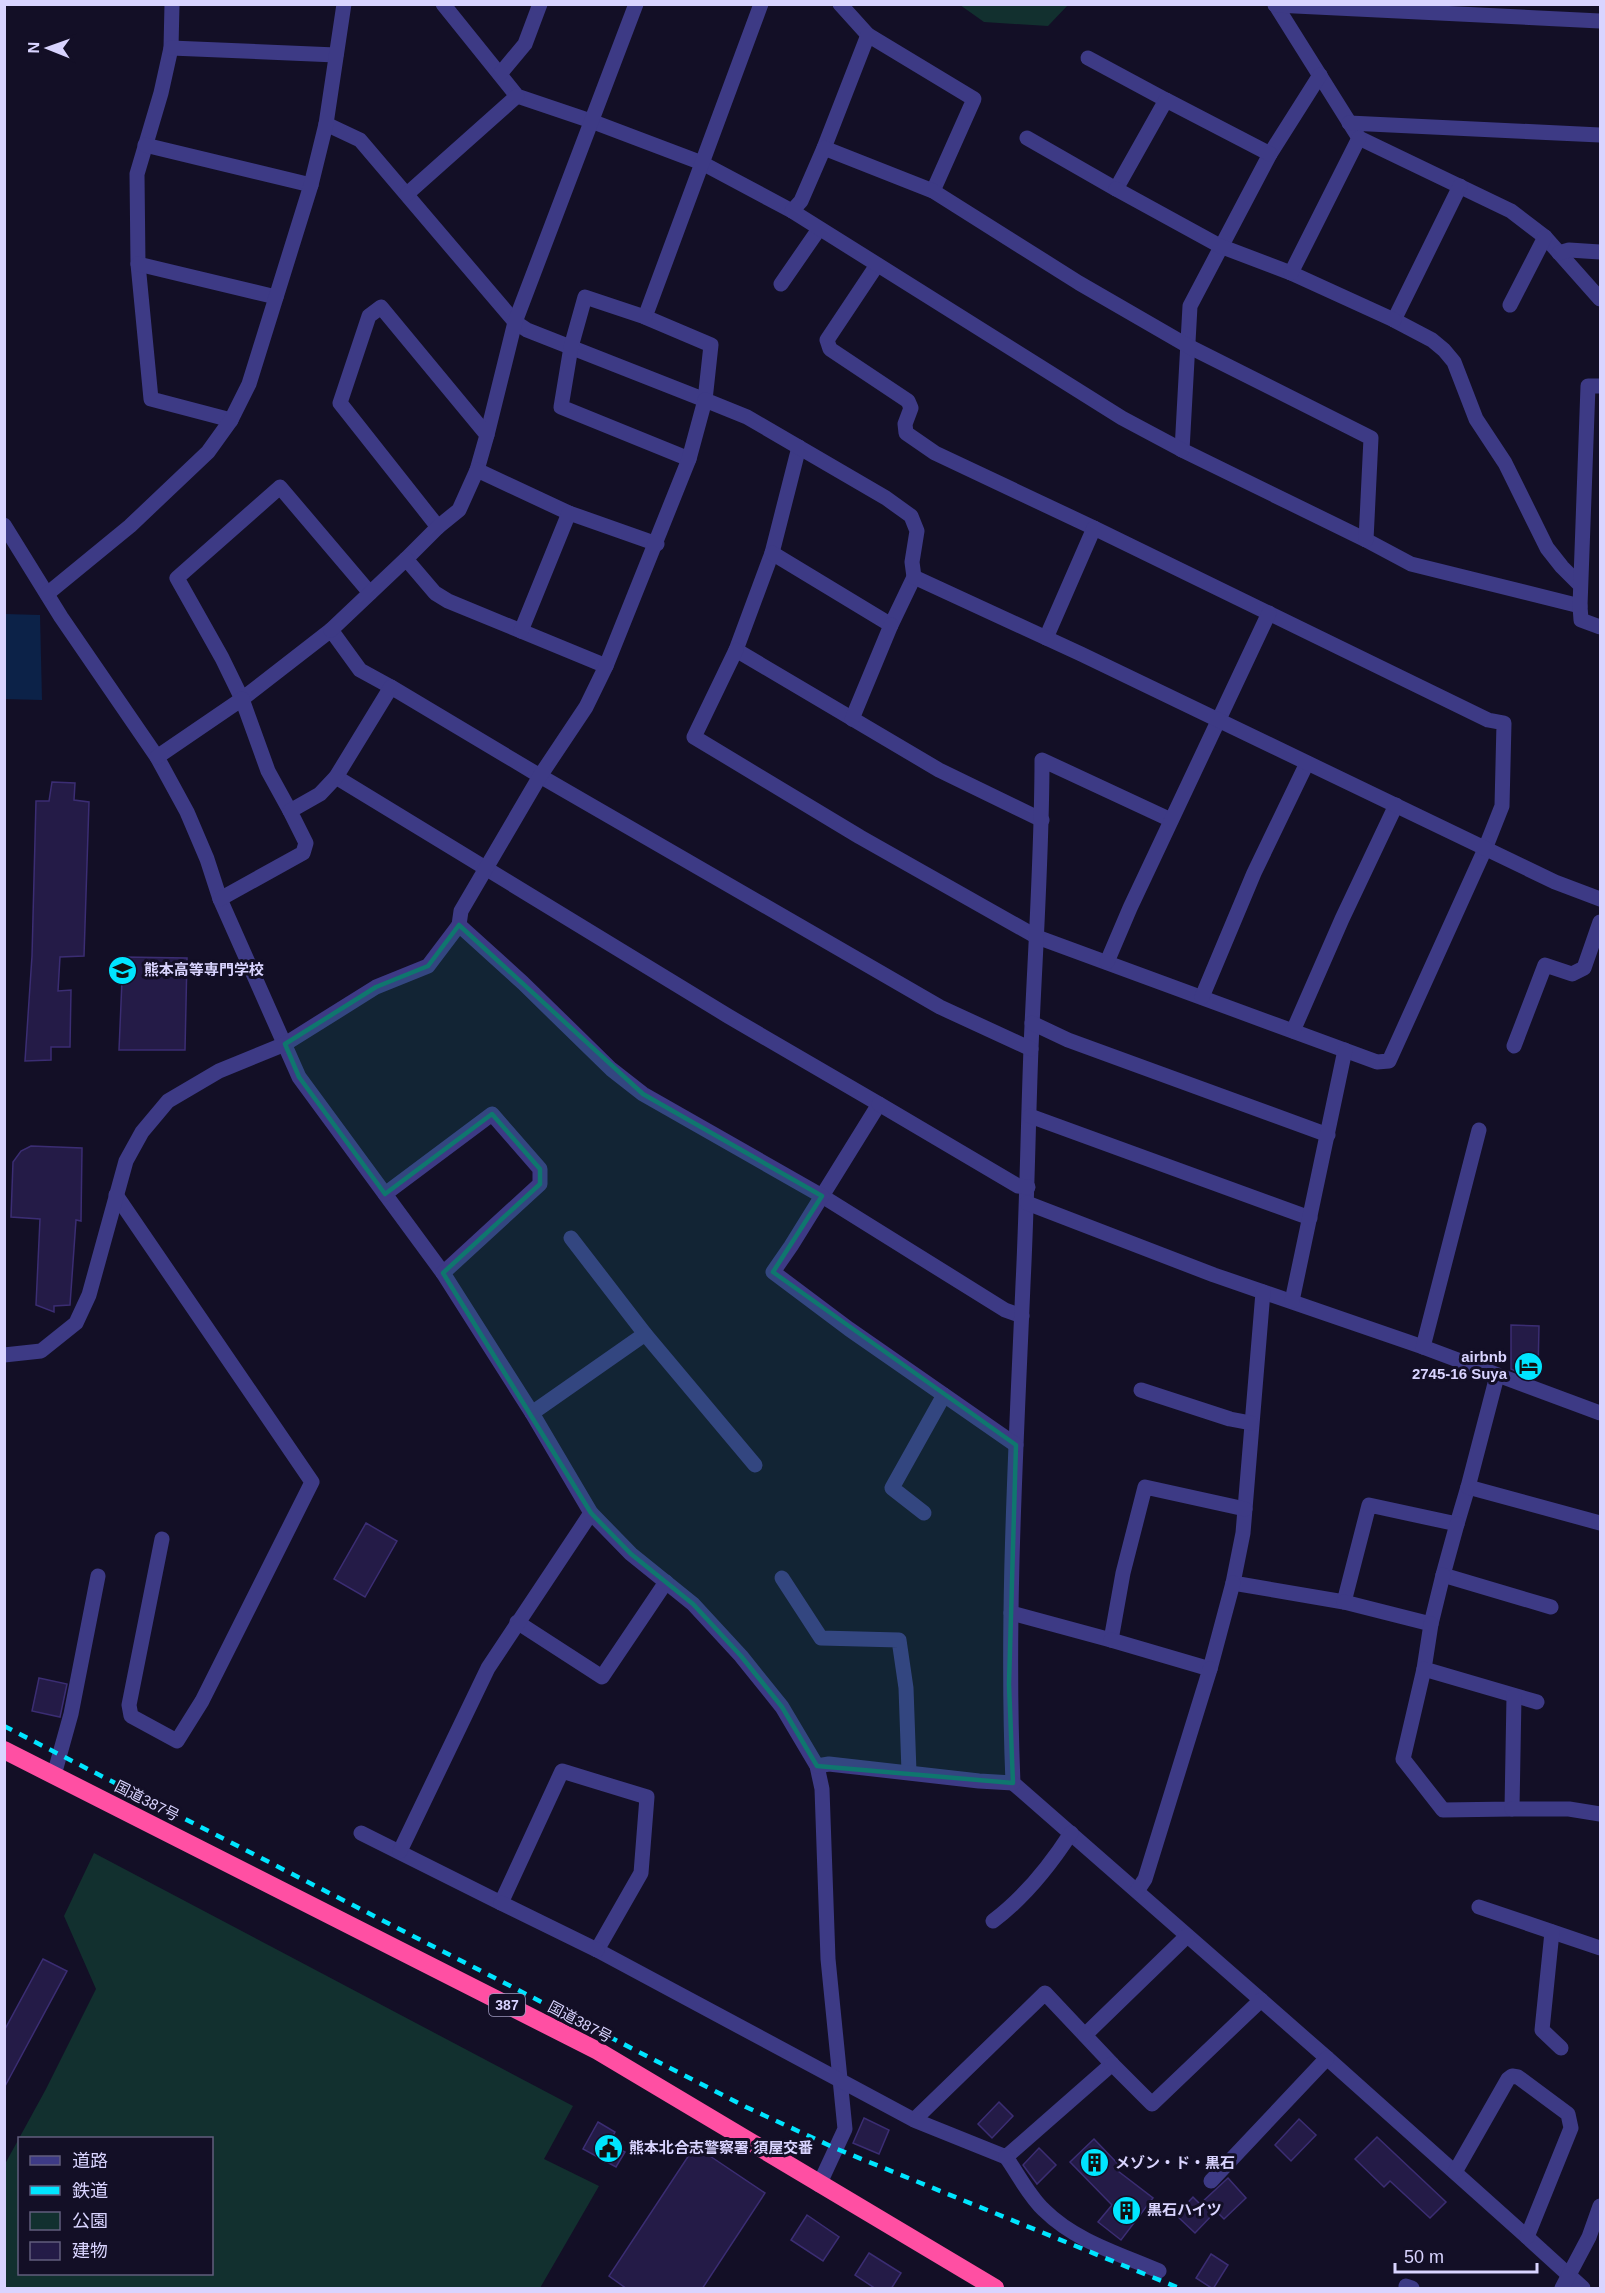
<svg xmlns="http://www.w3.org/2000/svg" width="1605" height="2293" font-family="Arial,'Noto Sans JP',sans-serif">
	<rect width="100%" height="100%" fill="#130f26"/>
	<!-- green -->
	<g fill="#12302f" fill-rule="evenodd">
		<polygon points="960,5 1068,5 1048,26 984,22"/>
		<path d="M94,1853L573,2106L544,2159L599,2186L540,2288H5V2164L46,2089L96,1989L64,1916ZM20,2138H212V2274H20Z"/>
	</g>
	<!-- water -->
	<polygon fill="#0c2248" points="5,614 40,615 42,700 5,699"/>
	<!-- building -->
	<g fill="#241b47" stroke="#3b2d73" stroke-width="1.5">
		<polygon points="52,782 75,783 74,800 89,802 84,956 60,957 58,991 71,990 70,1047 51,1047 51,1060 25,1061 32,956 36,801 49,801"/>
		<polygon points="123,957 187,958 185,1050 119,1050"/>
		<polygon points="31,1146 82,1148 81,1221 76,1220 70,1305 54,1306 54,1312 36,1305 40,1219 11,1217 13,1162 21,1151"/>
		<polygon points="1511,1325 1539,1326 1538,1373 1520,1373 1511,1369"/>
		<polygon points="366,1523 397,1541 365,1597 334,1579"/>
		<polygon points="39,1678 67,1684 60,1717 32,1711"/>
		<polygon points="43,1959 67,1971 4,2088 4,2031"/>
		<polygon points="999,2102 1013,2116 992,2138 978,2124"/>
		<polygon points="864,2118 889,2130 879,2154 853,2143"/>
		<polygon points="1299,2119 1316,2135 1291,2161 1275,2145"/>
		<polygon points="598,2122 615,2132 609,2143 625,2152 616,2167 583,2149"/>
		<polygon points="1377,2137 1446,2202 1430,2218 1390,2181 1384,2187 1355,2159"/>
		<polygon points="1094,2139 1118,2164 1114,2168 1153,2198 1121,2240 1098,2222 1112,2205 1070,2162"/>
		<polygon points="695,2146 765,2193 702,2289 627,2289 609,2276"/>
		<polygon points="1039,2148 1056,2165 1037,2184 1023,2165"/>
		<polygon points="1228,2178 1246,2198 1224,2219 1216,2211 1195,2233 1176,2215 1193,2197 1200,2204"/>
		<polygon points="807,2215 839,2237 823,2261 791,2240"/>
		<polygon points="869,2253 901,2273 891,2289 876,2289 855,2275"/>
		<polygon points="1211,2254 1228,2265 1213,2289 1196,2278"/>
	</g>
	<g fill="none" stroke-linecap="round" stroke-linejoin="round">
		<!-- minor -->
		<g stroke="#3d3a85" stroke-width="15">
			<polyline points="172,4 171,48 161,93 137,174 138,264 151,399 231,420"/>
			<polyline points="443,4 517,96 591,121 702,163 792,211"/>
			<polyline points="840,4 868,35"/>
			<polyline points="1275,4 1359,138 1511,211 1545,237 1600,299"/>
			<polyline points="1275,5 1600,21"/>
			<polyline points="171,48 336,55"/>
			<polyline points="1088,58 1166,100"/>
			<polyline points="500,74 525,44 540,4"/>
			<polyline points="1320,75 1270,154 1190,306 1182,450 1366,540 1411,564 1580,606"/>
			<polyline points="1349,123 1600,135"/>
			<polyline points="326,124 360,140 515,322 527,330 705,400 711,345 645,317 761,4"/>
			<polyline points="1027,138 1116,189 1166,100 1270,154"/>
			<polyline points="145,145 311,185"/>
			<polyline points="824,148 868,35 974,99 933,191"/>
			<polyline points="1460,186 1394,320 1432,340 1444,350 1454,362 1476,419 1505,463 1547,548 1562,567 1580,585"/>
			<polyline points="1116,189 1220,246 1291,273 1394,320"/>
			<polyline points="407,194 517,96"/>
			<polyline points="1559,253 1569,250 1600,252"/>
			<polyline points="138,264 276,297"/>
			<polyline points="877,265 827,340 830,349 908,401 911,408 905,424 906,433 935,453 1094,528"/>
			<polyline points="1291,273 1359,138"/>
			<polyline points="781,284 819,229"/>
			<polyline points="1510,305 1545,237"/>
			<polyline points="645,317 585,297 571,347 561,407 689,459"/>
			<polyline points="1600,386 1588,386 1580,606 1581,620 1600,627"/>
			<polyline points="487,435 515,322 636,4"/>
			<polyline points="799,447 772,553 736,650 939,770 1042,820"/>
			<polyline points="1182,450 1122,418 792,211 801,201 824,148 933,191 1079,283 1188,346 1371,438 1366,540"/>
			<polyline points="4,525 61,617 157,757 187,812 207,859 220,899 299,1077 443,1273 532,1413 591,1513 631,1554 693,1604 741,1656 782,1707 817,1766 822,1789 828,1959 845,2129 819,2185"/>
			<polyline points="438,527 340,403 369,316 381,307 487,435 477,470"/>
			<polyline points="772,553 891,625 914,577"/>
			<polyline points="406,559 438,527 459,510 477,470 569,513"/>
			<polyline points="370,593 280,487 177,578 222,658 242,699 331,630 360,670 391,687"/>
			<polyline points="47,594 130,526 208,452 231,420 249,384 311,185 326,124 344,4"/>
			<polyline points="331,630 406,559 435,593 448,601 606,666"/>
			<polyline points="521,631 569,513 657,544"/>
			<polyline points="736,650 694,737 860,837 1037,937 1377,1062 1389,1061 1485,849 1502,806 1504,723 1488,720 1094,528 1046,638"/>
			<polyline points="852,719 891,625"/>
			<polyline points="157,757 242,699 268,771 290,811"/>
			<polyline points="336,777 728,1016 879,1104 822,1196 1005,1310 1022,1316"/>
			<path d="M1171,820L1042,760C1042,856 1035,952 1031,1048C1028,1127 1027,1205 1023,1284C1016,1450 1006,1617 1013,1783L1327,2058L1527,2237L1583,2288"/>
			<polyline points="220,899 303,853 306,843 290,811 320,794 336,777 391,687 540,776 940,1007 1031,1049"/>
			<polyline points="1107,962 1130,908 1269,613"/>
			<polyline points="1202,997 1254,873 1307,763"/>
			<polyline points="1032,1023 1068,1040 1328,1135"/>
			<polyline points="1293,1031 1342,919 1396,805"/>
			<polyline points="1514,1046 1545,965 1572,974 1584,968 1600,922"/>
			<polyline points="879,1104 1018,1186 1028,1187"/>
			<polyline points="1030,1116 1310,1218"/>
			<polyline points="385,1194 492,1114 540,1169 540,1184 443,1273"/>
			<polyline points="116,1195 312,1482 202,1701 177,1741 131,1716 129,1705 162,1539"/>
			<polyline points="1027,1203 1214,1275 1423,1347 1600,1413"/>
			<polyline points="571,1238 645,1334"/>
			<polyline points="1263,1292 1243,1533 1233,1583 1344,1602 1369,1505 1457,1524 1468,1487"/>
			<polyline points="1292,1301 1345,1050"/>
			<polyline points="1423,1347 1479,1130"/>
			<polyline points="4,1355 41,1351 76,1323 89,1295 126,1161 142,1132 168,1101 219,1071 285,1044 376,987 428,966 459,925"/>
			<polyline points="1497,1376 1468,1487 1600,1523"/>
			<polyline points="1141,1390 1230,1419 1251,1423"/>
			<polyline points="532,1413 645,1334 755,1465"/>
			<polyline points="1016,1445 849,1329 773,1272 791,1246 822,1196 643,1094 611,1069 523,983 459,925 461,911 540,776 586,707 606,666 689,459 705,400 747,417 886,498 911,516 917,531 912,562 914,577 1081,654 1555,882 1600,899"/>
			<polyline points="924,1513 892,1488 944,1395"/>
			<polyline points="1457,1524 1443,1575 1551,1607"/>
			<polyline points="782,1578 821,1638 899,1640 906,1688 909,1772"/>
			<polyline points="1344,1602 1431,1624 1443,1575"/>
			<polyline points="1011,1613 1111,1640 1123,1573 1145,1487 1245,1509"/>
			<polyline points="517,1622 602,1677 666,1582"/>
			<polyline points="1431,1624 1424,1669 1537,1702"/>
			<polyline points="1111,1640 1210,1669 1233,1583"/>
			<polyline points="1424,1669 1403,1759 1443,1810 1512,1809 1514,1696"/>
			<polyline points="817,1766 829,1764 979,1781 1013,1783"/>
			<polyline points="54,1775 71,1714 98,1576"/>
			<polyline points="1512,1809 1569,1809 1600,1814"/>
			<polyline points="361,1833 501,1903 562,1771 647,1797 641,1873 597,1950 914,2120 1006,2157 1112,2064 1045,1993 914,2120"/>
			<polyline points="400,1851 488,1668 591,1513"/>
			<polyline points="1137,1891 1145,1879 1210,1669"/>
			<polyline points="501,1903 597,1950"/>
			<polyline points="1479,1907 1600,1948"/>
			<path d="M993,1921C1025,1897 1049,1867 1071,1833"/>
			<polyline points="1552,1932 1542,2030 1561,2048"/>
			<polyline points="1085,2035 1187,1936"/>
			<polyline points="1112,2064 1152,2104 1261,2000"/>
			<path d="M1006,2157C1018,2174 1029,2196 1044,2210C1075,2241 1120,2254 1159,2271"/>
			<polyline points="1455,2172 1508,2079 1512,2076 1518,2077 1568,2114 1571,2128 1527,2237"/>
			<polyline points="1211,2181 1327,2058"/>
			<polyline points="1406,2286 1412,2288"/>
			<polyline points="1562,2288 1589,2237 1600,2206"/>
		</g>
		<!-- highway -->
		<polyline stroke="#ff4fa3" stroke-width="18" points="4,1750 598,2051 995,2288"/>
		<!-- rail -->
		<polyline stroke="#00e5ff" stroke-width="4.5" stroke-dasharray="9 8" stroke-linecap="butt" points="4,1726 746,2107 837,2149 1179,2288"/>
	</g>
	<!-- marked area -->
	<path fill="#0f766e" fill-opacity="0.2" stroke="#0f766e" stroke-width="4.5" stroke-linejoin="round" d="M459,925L643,1094L822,1196L773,1272L1016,1445L1009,1684L1013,1783L817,1766L782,1707L741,1656L693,1604L631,1554L591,1513L443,1273L540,1184V1169L492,1114L385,1194L299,1077L285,1044L376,987L428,966Z"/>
	<!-- icons -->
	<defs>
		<symbol id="university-disc" viewBox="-11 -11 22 22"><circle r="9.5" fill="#00e5ff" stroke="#130f26"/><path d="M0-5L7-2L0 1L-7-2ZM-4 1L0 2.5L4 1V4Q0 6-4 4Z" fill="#111"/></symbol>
		<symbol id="hotel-disc" viewBox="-11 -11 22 22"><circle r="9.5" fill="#00e5ff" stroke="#130f26"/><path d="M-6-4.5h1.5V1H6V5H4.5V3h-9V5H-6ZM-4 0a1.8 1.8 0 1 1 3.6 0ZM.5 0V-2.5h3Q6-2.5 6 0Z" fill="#111"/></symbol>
		<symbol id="civic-disc" viewBox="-11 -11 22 22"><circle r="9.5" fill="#00e5ff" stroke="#130f26"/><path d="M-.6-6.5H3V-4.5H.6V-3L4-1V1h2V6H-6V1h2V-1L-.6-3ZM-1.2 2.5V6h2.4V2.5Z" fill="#111"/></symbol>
		<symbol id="building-disc" viewBox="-11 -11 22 22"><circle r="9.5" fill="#00e5ff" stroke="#130f26"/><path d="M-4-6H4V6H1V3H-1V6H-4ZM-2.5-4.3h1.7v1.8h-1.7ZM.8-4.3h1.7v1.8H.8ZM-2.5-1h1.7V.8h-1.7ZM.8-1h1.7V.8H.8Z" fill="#111"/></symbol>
	</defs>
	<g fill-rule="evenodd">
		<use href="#university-disc" x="106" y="954" width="33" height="33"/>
		<use href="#hotel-disc" x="1512" y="1350" width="33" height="33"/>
		<use href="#civic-disc" x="592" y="2132" width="33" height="33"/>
		<use href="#building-disc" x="1078" y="2146" width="33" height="33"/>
		<use href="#building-disc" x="1110" y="2194" width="33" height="33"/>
	</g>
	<g text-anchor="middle" stroke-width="6" stroke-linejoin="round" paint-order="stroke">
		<!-- shield labels -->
		<rect fill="#130f26" stroke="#9e99be" stroke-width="1.5" x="489" y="1994" width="36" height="22" rx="4.5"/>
		<g font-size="14" font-weight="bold" fill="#d9d4ff">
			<text x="507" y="2010">387</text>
		</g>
		<!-- poi labels -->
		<g font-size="15" font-weight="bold" fill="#d9d4ff" stroke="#130f26" text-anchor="start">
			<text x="144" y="975">熊本高等専門学校</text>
			<text x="1507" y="1362" text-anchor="end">airbnb<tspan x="1507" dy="17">2745-16 Suya</tspan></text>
			<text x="629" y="2153">熊本北合志警察署 須屋交番</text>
			<text x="1115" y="2168">メゾン・ド・黒石</text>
			<text x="1147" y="2215">黒石ハイツ</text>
		</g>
		<!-- street labels -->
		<g font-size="15" fill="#d9d4ff" stroke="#130f26">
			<text transform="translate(147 1801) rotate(27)" y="5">国道387号</text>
			<text transform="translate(580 2022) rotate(28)" y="5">国道387号</text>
		</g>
	</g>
	<!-- border -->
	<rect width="1605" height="2293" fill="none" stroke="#d9d4ff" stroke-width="12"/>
	<!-- legend -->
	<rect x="18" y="2137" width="195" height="138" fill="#130f26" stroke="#625e7d" stroke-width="1.5"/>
	<rect x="30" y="2156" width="30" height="9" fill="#3d3a85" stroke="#625e7d" stroke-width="1.5"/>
	<text x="72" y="2167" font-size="18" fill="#d9d4ff">道路</text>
	<rect x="30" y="2186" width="30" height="9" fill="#00e5ff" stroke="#625e7d" stroke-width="1.5"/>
	<text x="72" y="2197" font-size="18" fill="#d9d4ff">鉄道</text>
	<rect x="30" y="2212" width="30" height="18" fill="#12302f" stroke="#625e7d" stroke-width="1.5"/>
	<text x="72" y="2227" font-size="18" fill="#d9d4ff">公園</text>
	<rect x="30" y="2242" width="30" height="18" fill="#241b47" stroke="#625e7d" stroke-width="1.5"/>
	<text x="72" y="2257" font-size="18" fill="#d9d4ff">建物</text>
	<!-- north arrow -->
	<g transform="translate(48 48) rotate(271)" stroke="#130f26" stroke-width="4.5" paint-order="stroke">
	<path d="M0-4.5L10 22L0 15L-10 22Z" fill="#d9d4ff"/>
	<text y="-9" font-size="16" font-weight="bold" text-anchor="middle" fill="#d9d4ff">N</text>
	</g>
	<!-- scale -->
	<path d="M1395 2263v9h142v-9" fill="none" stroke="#d9d4ff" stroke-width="3"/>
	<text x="1404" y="2263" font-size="18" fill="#d9d4ff" stroke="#130f26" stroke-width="4.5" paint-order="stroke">50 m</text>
</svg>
